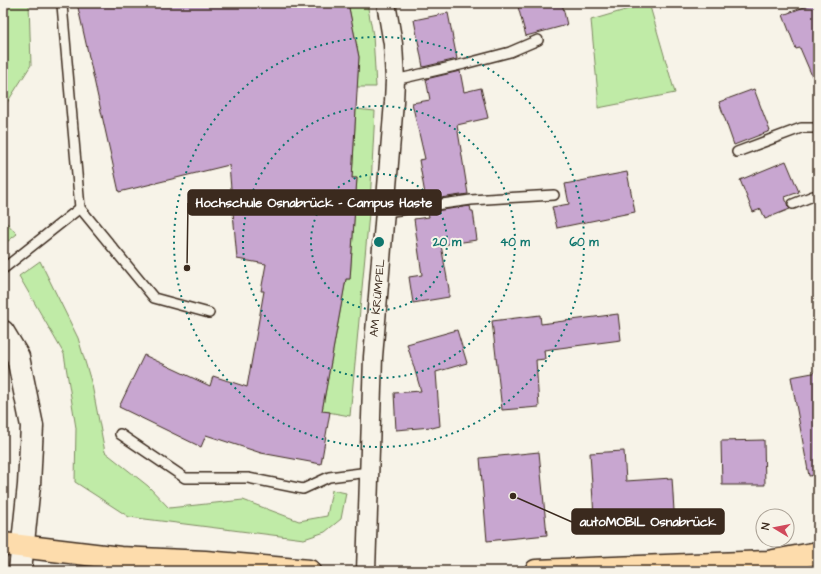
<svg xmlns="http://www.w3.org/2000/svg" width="821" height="574" font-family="'Architects Daughter',sans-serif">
	<rect width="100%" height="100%" fill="#f7f3e8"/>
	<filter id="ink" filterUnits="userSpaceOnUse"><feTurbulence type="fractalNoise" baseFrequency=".025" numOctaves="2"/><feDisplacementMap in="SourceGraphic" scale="8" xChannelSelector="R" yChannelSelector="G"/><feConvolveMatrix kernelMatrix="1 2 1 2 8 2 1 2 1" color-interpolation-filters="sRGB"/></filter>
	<g filter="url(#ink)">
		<!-- green -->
		<g fill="#c0eba7" stroke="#7e8a62">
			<polygon points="3,3 29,3 31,65 3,109"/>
			<polygon points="348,3 367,3 373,35 376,87 357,87 359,57"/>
			<polygon points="649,3 675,93 598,108 598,95 591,20"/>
			<polygon points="356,109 375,111 370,203 350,416 322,411 346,279 350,279 357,178 352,178"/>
			<polygon points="3,219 17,234 3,245"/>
			<polygon points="40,261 78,338 92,385 105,452 148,486 169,508 243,500 299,521 327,516 332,490 346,493 341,519 325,532 304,539 129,517 75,482 76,428 64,354 19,276"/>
		</g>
		<!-- building -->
		<g fill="#c8a6d0" stroke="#3b2a1e">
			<polygon points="77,3 348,3 359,57 352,178 357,178 350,279 346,279 322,411 330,412 321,464 261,453 206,435 201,447 119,407 144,355 210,386 213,376 247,387 264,291 261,291 266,264 237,259 229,165 119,192"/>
			<polygon points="517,3 562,3 567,25 526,36"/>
			<polygon points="815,3 818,3 818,90 800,48 796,49 783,15"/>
			<polygon points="448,13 457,59 423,67 414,20"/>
			<polygon points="460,71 464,92 481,88 488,118 457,125 468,194 426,200 419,160 425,159 412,103 430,100 426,79"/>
			<polygon points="754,89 770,131 734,145 719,102"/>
			<polygon points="786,161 799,192 785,197 788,207 790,209 765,219 761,209 753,212 740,180"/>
			<polygon points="627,172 635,212 557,228 552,207 569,204 565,184"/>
			<polygon points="470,206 471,211 473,211 477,240 441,245 449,289 449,297 413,303 409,277 422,275 414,219 429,217 428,212"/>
			<polygon points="618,314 621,340 544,350 545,359 536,360 539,407 502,410 492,321 540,315 541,324"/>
			<polygon points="457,330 467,363 436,372 440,426 432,428 431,427 396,430 394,393 421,391 407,344"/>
			<polygon points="818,372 818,475 809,476 791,377"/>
			<polygon points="764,440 765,485 722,485 721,441"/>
			<polygon points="624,451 626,481 672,478 675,527 642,529 640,514 594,517 590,453"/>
			<polygon points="539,452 547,535 487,541 480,458"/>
		</g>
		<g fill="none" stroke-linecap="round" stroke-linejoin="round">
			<defs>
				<g id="lane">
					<polyline points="62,5 80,208 154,298 209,313"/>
					<polyline points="395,80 464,64 510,52 538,40"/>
					<polyline points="737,152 801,128 818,128"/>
					<polyline points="793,204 813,196 818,196"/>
					<polyline points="385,212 471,200 554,195"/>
					<polyline points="3,269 80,208"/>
					<polyline points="120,434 185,478 248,478 303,489 329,477 369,472"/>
				</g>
				<polyline id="street" points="366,571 373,357 394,102 395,80 393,44 386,3"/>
				<polyline id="secondary" points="3,332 18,357 32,426 29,485 20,571"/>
				<g id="primary">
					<polyline points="3,544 120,558 205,562 309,571"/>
					<polyline points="536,571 768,562 818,553"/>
				</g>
			</defs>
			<!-- lane casing -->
			<use href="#lane" stroke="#3b2a1e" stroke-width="12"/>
			<!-- street casing -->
			<use href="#street" stroke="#3b2a1e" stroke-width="21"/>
			<!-- secondary casing -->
			<use href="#secondary" stroke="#3b2a1e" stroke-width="25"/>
			<!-- primary casing -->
			<use href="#primary" stroke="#3b2a1e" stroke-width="25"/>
			<!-- lane -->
			<use href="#lane" stroke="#f7f3e8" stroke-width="9"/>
			<!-- street -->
			<use href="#street" stroke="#f7f3e8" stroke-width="18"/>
			<!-- secondary -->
			<use href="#secondary" stroke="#f7f3e8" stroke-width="22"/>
			<!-- primary -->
			<use href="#primary" stroke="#fddcac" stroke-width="22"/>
		</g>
	</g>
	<!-- distance rings -->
	<g fill="none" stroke="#0f766e" stroke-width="2" stroke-dasharray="2 4">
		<circle cx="379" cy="242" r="68"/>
		<circle cx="379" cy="242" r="136"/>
		<circle cx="379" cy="242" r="205"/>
	</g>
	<g text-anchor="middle" stroke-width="4" stroke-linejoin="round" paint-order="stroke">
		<!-- street labels -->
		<g font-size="12" fill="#3b2a1e" stroke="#f7f3e8">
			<text transform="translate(377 298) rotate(-85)" y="4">AM KRÜMPEL</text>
		</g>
	</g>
	<circle cx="379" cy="242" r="6" fill="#0f766e" stroke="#f7f3e8" stroke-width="2"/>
	<g font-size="12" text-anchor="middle" font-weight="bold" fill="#0f766e" stroke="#f7f3e8" stroke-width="4" stroke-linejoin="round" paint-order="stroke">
		<text x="447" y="246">20 m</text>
		<text x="515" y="246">40 m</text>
		<text x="584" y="246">60 m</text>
	</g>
	<!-- callouts -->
	<path fill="none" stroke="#3b2a1e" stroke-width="1.5" d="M187 268L188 203M513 496L572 522"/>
	<g fill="#3b2a1e" stroke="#f7f3e8" stroke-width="1.5">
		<circle cx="187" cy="268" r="4"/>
		<circle cx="513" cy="496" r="4"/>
	</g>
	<g fill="#3b2a1e" stroke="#3b2a1e" stroke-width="1.5">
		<rect x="188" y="190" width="253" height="25" rx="4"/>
		<rect x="572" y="509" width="152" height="25" rx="4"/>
	</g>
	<g font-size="13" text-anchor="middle" font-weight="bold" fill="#fff">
		<text x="314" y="207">Hochschule Osnabrück - Campus Haste</text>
		<text x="648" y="526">autoMOBIL Osnabrück</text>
	</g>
	<!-- margin -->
	<rect width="821" height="574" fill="none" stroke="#f7f3e8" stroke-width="16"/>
	<rect x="8" y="8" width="805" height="558" fill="none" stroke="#3b2a1e" stroke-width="1.5" filter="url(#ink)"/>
	<!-- north arrow -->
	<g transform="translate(775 528) rotate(280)"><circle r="19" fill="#f7f3e8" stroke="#aca397"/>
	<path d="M0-3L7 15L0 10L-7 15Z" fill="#d1495b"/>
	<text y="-6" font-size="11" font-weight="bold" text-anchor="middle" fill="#3b2a1e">N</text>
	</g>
</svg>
